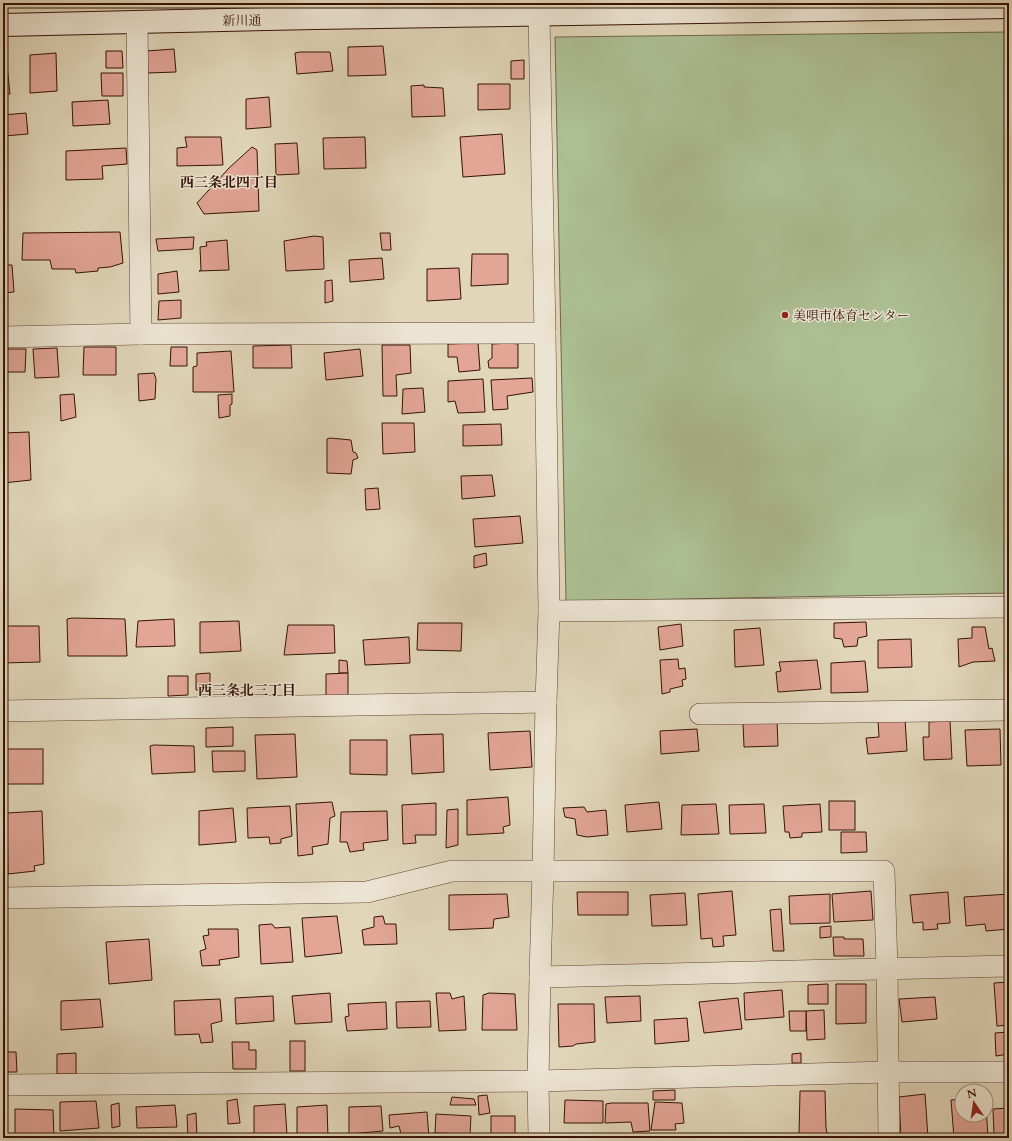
<svg xmlns="http://www.w3.org/2000/svg" width="1012" height="1141" font-family="Cardo,'Noto Serif JP',serif">
	<rect width="100%" height="100%" fill="#e1d6ba"/>
	<filter id="stains"><feTurbulence type="fractalNoise" baseFrequency=".005" numOctaves="4"/><feColorMatrix values="0 0 0 0 .2 0 0 0 0 .09 0 0 0 0 .02 0 0 0 .5 -.17"/></filter>
	<radialGradient id="worn" r=".72"><stop offset=".6" stop-color="#630" stop-opacity="0"/><stop offset="1" stop-color="#630" stop-opacity=".3"/></radialGradient>
	<!-- green -->
	<polygon fill="#adbf94" stroke="#71684d" points="1009,32 1009,593 566,601 555,37"/>
	<!-- building -->
	<g fill="#e2a596" stroke="#351206">
		<polygon points="383,46 386,75 348,76 348,47"/>
		<polygon points="174,49 176,72 148,73 146,51"/>
		<polygon points="106,51 122,51 123,68 106,68"/>
		<polygon points="300,52 330,52 333,71 297,74 295,53"/>
		<polygon points="56,53 57,91 30,93 30,55"/>
		<polygon points="3,56 6,56 10,94 3,95"/>
		<polygon points="524,60 524,79 511,79 511,61"/>
		<polygon points="101,73 123,73 123,96 102,96"/>
		<polygon points="478,84 510,84 510,109 478,110"/>
		<polygon points="424,85 424,87 443,88 445,116 412,117 411,86"/>
		<polygon points="269,97 271,127 246,129 246,99"/>
		<polygon points="108,100 110,124 73,126 72,102"/>
		<polygon points="26,113 28,134 4,136 3,115"/>
		<polygon points="502,134 505,174 463,177 460,137"/>
		<polygon points="185,137 221,137 223,165 177,166 177,148 187,147"/>
		<polygon points="365,137 366,168 324,169 323,138"/>
		<polygon points="297,143 299,174 276,175 275,144"/>
		<polygon points="252,147 257,150 259,211 204,214 197,203 229,168"/>
		<polygon points="126,148 127,164 102,166 103,179 66,180 66,151"/>
		<polygon points="120,232 123,263 110,267 98,268 98,271 76,273 75,269 52,269 50,260 22,260 23,233"/>
		<polygon points="380,233 390,233 391,250 382,250"/>
		<polygon points="314,236 323,237 324,269 286,271 284,241"/>
		<polygon points="194,237 193,249 158,251 156,239"/>
		<polygon points="227,240 229,270 199,271 201,270 200,247 207,246 206,242"/>
		<polygon points="472,254 508,254 508,284 471,286"/>
		<polygon points="382,258 384,279 350,282 349,260"/>
		<polygon points="3,265 12,265 14,292 3,293"/>
		<polygon points="459,268 461,299 427,301 427,269"/>
		<polygon points="177,271 179,292 158,294 158,274"/>
		<polygon points="332,280 333,301 325,303 325,281"/>
		<polygon points="181,300 181,318 158,320 159,301"/>
		<polygon points="478,343 480,370 459,372 457,357 448,357 448,344"/>
		<polygon points="510,343 518,344 518,368 489,368 488,361 492,358 492,344"/>
		<polygon points="291,345 292,368 253,368 253,346"/>
		<polygon points="382,345 410,345 411,373 396,375 397,396 383,396"/>
		<polygon points="84,347 116,347 116,375 83,375"/>
		<polygon points="171,347 187,347 187,366 170,366"/>
		<polygon points="57,348 59,377 35,378 33,349"/>
		<polygon points="3,349 26,349 25,372 3,372"/>
		<polygon points="360,349 363,376 326,380 324,353"/>
		<polygon points="231,351 234,392 193,392 193,367 197,366 197,353"/>
		<polygon points="154,373 156,379 155,399 139,401 138,374"/>
		<polygon points="532,378 533,392 507,396 508,409 493,410 491,380"/>
		<polygon points="483,379 485,412 458,413 455,401 448,402 448,381"/>
		<polygon points="423,388 425,412 402,414 403,389"/>
		<polygon points="74,394 76,417 61,421 60,395"/>
		<polygon points="232,394 232,404 230,405 230,416 219,418 218,395"/>
		<polygon points="382,423 414,423 415,452 383,454"/>
		<polygon points="501,424 502,445 463,446 463,425"/>
		<polygon points="29,432 31,480 3,483 3,433"/>
		<polygon points="330,438 351,440 353,452 356,453 358,458 353,460 351,474 327,473 327,439"/>
		<polygon points="492,475 495,496 462,499 461,476"/>
		<polygon points="378,488 380,509 366,510 365,489"/>
		<polygon points="520,516 523,543 475,547 473,519"/>
		<polygon points="486,553 487,565 474,568 474,556"/>
		<polygon points="72,618 125,619 127,656 68,656 67,619"/>
		<polygon points="174,619 175,646 136,647 138,621"/>
		<polygon points="239,621 241,651 200,653 200,622"/>
		<polygon points="866,622 867,636 858,638 857,646 844,647 842,639 834,638 834,623"/>
		<polygon points="418,623 462,623 461,651 417,650"/>
		<polygon points="681,624 683,646 660,650 658,627"/>
		<polygon points="288,625 334,625 335,653 284,655"/>
		<polygon points="3,626 39,626 40,662 3,663"/>
		<polygon points="972,627 985,627 989,649 992,648 995,661 973,662 959,667 958,639 972,638"/>
		<polygon points="760,628 764,665 735,667 734,630"/>
		<polygon points="409,637 410,663 365,665 363,640"/>
		<polygon points="911,639 912,667 878,668 878,640"/>
		<polygon points="678,659 679,669 685,668 686,679 682,680 683,686 670,689 670,692 662,694 660,660"/>
		<polygon points="339,660 347,661 348,673 339,673"/>
		<polygon points="817,660 821,689 778,692 776,672 781,671 779,662"/>
		<polygon points="865,661 868,692 831,693 831,663"/>
		<polygon points="210,673 210,690 196,690 196,674"/>
		<polygon points="348,673 348,695 326,696 326,674"/>
		<polygon points="168,676 188,676 188,695 168,696"/>
		<polygon points="905,719 907,751 868,754 866,738 879,737 878,721"/>
		<polygon points="777,721 778,746 744,747 743,722"/>
		<polygon points="950,721 952,759 924,760 923,737 929,737 929,722"/>
		<polygon points="233,727 233,746 206,747 206,728"/>
		<polygon points="697,729 699,751 661,754 660,731"/>
		<polygon points="1000,729 1001,765 967,766 965,730"/>
		<polygon points="530,731 532,767 490,770 488,733"/>
		<polygon points="295,734 297,777 257,779 255,735"/>
		<polygon points="443,734 444,772 412,774 410,735"/>
		<polygon points="350,740 387,740 387,775 350,774"/>
		<polygon points="154,745 194,746 195,772 152,774 150,746"/>
		<rect x="3" y="749" width="40" height="35"/>
		<polygon points="212,751 245,751 245,771 213,772"/>
		<polygon points="508,797 510,825 503,827 504,833 467,835 467,800"/>
		<rect x="829" y="801" width="26" height="29"/>
		<polygon points="332,802 335,816 330,818 328,844 312,847 313,854 298,856 296,804"/>
		<polygon points="659,802 662,829 627,832 625,805"/>
		<polygon points="436,803 436,835 415,835 416,843 403,844 402,805"/>
		<polygon points="716,804 719,834 681,835 682,805"/>
		<polygon points="764,804 766,833 730,834 729,805"/>
		<polygon points="820,804 822,832 802,833 802,837 790,838 789,832 785,832 783,806"/>
		<polygon points="290,806 292,836 281,839 281,843 270,844 269,837 248,838 247,808"/>
		<polygon points="584,807 587,812 606,810 608,835 587,837 577,835 575,819 565,817 563,808"/>
		<polygon points="233,808 236,842 199,845 199,811"/>
		<polygon points="458,809 458,845 446,848 447,810"/>
		<polygon points="42,811 44,864 34,866 35,871 8,874 7,813"/>
		<polygon points="387,811 388,840 363,843 364,850 350,852 347,842 340,842 341,812"/>
		<polygon points="841,832 866,832 867,852 841,853"/>
		<polygon points="732,891 736,935 723,936 724,946 713,947 712,938 701,939 698,894"/>
		<polygon points="871,891 873,920 834,922 832,894"/>
		<polygon points="577,892 628,892 628,915 578,915"/>
		<polygon points="948,892 950,923 937,924 938,929 923,930 923,922 913,923 910,895"/>
		<polygon points="685,893 687,925 652,926 650,895"/>
		<polygon points="507,894 509,917 494,919 493,928 449,930 449,895"/>
		<polygon points="830,894 830,923 790,924 789,896"/>
		<polygon points="1009,894 1009,929 986,931 985,924 966,926 964,897"/>
		<polygon points="781,909 784,951 773,951 770,910"/>
		<polygon points="337,916 342,953 305,957 302,918"/>
		<polygon points="383,916 385,924 396,924 397,944 364,945 362,930 374,927 374,917"/>
		<polygon points="272,924 275,928 290,927 293,962 261,964 259,925"/>
		<polygon points="831,926 831,937 820,938 820,927"/>
		<polygon points="208,929 238,929 239,957 219,960 220,965 202,966 200,951 206,949 203,936 209,935"/>
		<polygon points="833,937 844,937 844,939 863,939 864,956 834,956"/>
		<polygon points="149,939 152,980 109,984 106,942"/>
		<polygon points="1009,982 1009,1025 997,1026 994,983"/>
		<polygon points="828,984 828,1004 808,1004 808,985"/>
		<polygon points="836,984 866,984 866,1023 836,1024"/>
		<polygon points="782,990 784,1017 745,1020 744,993"/>
		<polygon points="330,993 332,1022 295,1024 292,996"/>
		<polygon points="436,993 450,993 452,999 464,996 466,1030 439,1031"/>
		<polygon points="489,993 515,994 517,1030 482,1030 483,995"/>
		<polygon points="273,996 274,1021 236,1024 235,998"/>
		<polygon points="640,996 641,1021 607,1023 605,997"/>
		<polygon points="935,997 937,1019 902,1022 899,999"/>
		<polygon points="738,998 742,1029 704,1033 699,1002"/>
		<polygon points="100,999 103,1027 61,1030 61,1001"/>
		<polygon points="220,999 222,1021 211,1024 213,1042 201,1043 199,1034 175,1035 174,1001"/>
		<polygon points="430,1001 431,1027 397,1028 396,1002"/>
		<polygon points="386,1002 387,1029 347,1031 345,1017 349,1016 348,1004"/>
		<polygon points="558,1004 594,1004 595,1042 576,1044 573,1046 559,1047"/>
		<polygon points="824,1010 825,1039 807,1040 806,1011"/>
		<polygon points="789,1011 806,1011 806,1031 790,1031"/>
		<polygon points="687,1018 689,1041 655,1044 654,1020"/>
		<polygon points="1009,1032 1009,1054 996,1056 995,1033"/>
		<rect x="290" y="1041" width="15" height="30"/>
		<polygon points="232,1042 249,1042 249,1050 256,1050 256,1069 233,1069"/>
		<polygon points="7,1052 16,1052 17,1072 7,1072"/>
		<polygon points="76,1053 76,1074 57,1074 57,1054"/>
		<polygon points="801,1053 801,1063 792,1063 792,1054"/>
		<polygon points="675,1090 675,1100 653,1100 653,1091"/>
		<polygon points="800,1091 825,1091 826,1128 828,1137 875,1137 875,1138 791,1138 799,1136"/>
		<polygon points="925,1094 928,1138 901,1138 899,1097"/>
		<polygon points="487,1095 490,1113 479,1115 478,1096"/>
		<polygon points="452,1097 474,1099 476,1105 450,1105"/>
		<polygon points="237,1099 240,1123 228,1124 227,1101"/>
		<polygon points="962,1099 962,1115 986,1115 986,1107 988,1137 954,1138 951,1100"/>
		<polygon points="565,1100 603,1101 603,1123 564,1123"/>
		<polygon points="96,1101 99,1128 60,1131 60,1102"/>
		<polygon points="655,1102 682,1103 684,1123 675,1124 676,1130 651,1130"/>
		<polygon points="119,1103 120,1126 112,1128 111,1105"/>
		<polygon points="611,1103 648,1103 650,1131 633,1132 631,1122 605,1123 606,1104"/>
		<polygon points="285,1104 287,1135 254,1138 254,1106"/>
		<polygon points="175,1105 177,1127 137,1128 136,1107"/>
		<polygon points="327,1105 328,1138 297,1138 297,1107"/>
		<polygon points="381,1106 383,1131 349,1134 349,1107"/>
		<polygon points="1009,1108 1009,1133 994,1134 993,1109"/>
		<polygon points="15,1109 53,1110 54,1138 15,1138"/>
		<polygon points="427,1112 429,1138 402,1138 399,1126 390,1128 389,1115"/>
		<polygon points="196,1113 197,1138 188,1138 187,1115"/>
		<polygon points="436,1114 471,1116 470,1134 435,1133"/>
		<rect x="491" y="1116" width="24" height="22"/>
	</g>
	<g fill="none" stroke-linecap="round" stroke-linejoin="round">
		<defs>
			<g id="street">
				<polyline points="315,3 315,18"/>
				<polyline points="539,15 545,333 549,611 546,702 543,872 540,977 538,1081 539,1138"/>
				<polyline points="137,22 141,334"/>
				<polyline points="3,337 141,334 545,333"/>
				<polyline points="549,611 1009,607"/>
				<polyline points="3,711 546,702"/>
				<polyline points="700,714 1009,710"/>
				<polyline points="3,898 367,892 452,871 884,871 887,969 889,1138"/>
				<polyline points="540,977 1009,966"/>
				<polyline points="3,1085 538,1081 888,1072 1009,1072"/>
			</g>
			<polyline id="secondary" points="3,25 315,18 1009,7"/>
		</defs>
		<!-- street casing -->
		<use href="#street" stroke="#604333" stroke-width="22"/>
		<!-- secondary casing -->
		<use href="#secondary" stroke="#351206" stroke-width="24"/>
		<!-- street -->
		<use href="#street" stroke="#ece4d2" stroke-width="21"/>
		<!-- secondary -->
		<use href="#secondary" stroke="#ece4d2" stroke-width="22"/>
	</g>
	<!-- markers -->
	<circle fill="#8f2418" stroke="#ece4d2" stroke-width="1.5" cx="785" cy="315" r="4"/>
	<g text-anchor="middle" stroke-width="3" stroke-linejoin="round" paint-order="stroke">
		<!-- street labels -->
		<g font-size="13" fill="#351206" stroke="#ece4d2">
			<text transform="translate(242 20) rotate(-1)" y="5">新川通</text>
		</g>
		<!-- poi labels -->
		<g font-size="13" fill="#351206" stroke="#ece4d2" text-anchor="start">
			<text x="793" y="320">美唄市体育センター</text>
		</g>
		<!-- neighbourhood labels -->
		<g font-size="14" font-weight="bold" fill="#351206" stroke="#ece4d2">
			<text x="229" y="187">西三条北四丁目</text>
			<text x="247" y="695">西三条北三丁目</text>
		</g>
	</g>
	<!-- margin -->
	<rect width="1012" height="1141" fill="none" stroke="#e1d6ba" stroke-width="16"/>
	<rect x="4" y="4" width="1004" height="1133" fill="none" stroke="#351206" stroke-width="2"/>
	<rect x="8" y="8" width="996" height="1125" fill="none" stroke="#351206"/>
	<!-- north arrow -->
	<g transform="translate(974 1103) rotate(347)"><circle r="19" fill="#ece4d2" stroke="#a39080"/>
	<path d="M0-3L7 15L0 10L-7 15Z" fill="#8f2418"/>
	<text y="-6" font-size="11" font-weight="bold" text-anchor="middle" fill="#351206">N</text>
	</g>
	<rect width="100%" height="100%" filter="url(#stains)"/>
	<rect width="100%" height="100%" fill="url(#worn)"/>
</svg>
